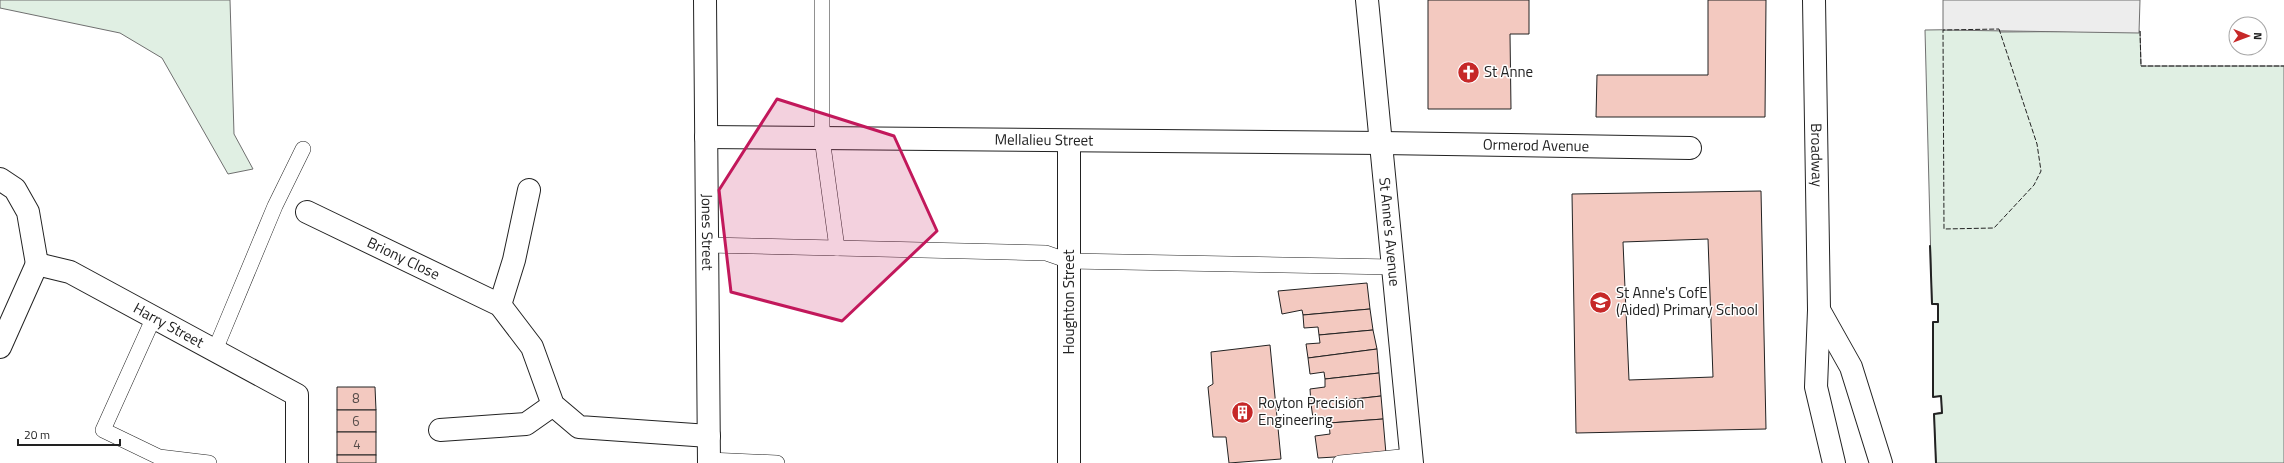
<svg xmlns="http://www.w3.org/2000/svg" width="2284" height="463" font-family="'Titillium Web',sans-serif">
	<rect width="100%" height="100%" fill="#fff"/>
	<!-- green -->
	<g fill="#e0efe3" stroke="#6f6f6f">
		<polygon points="0,0 230,0 234,134 253,169 228,174 162,58 120,33 0,8"/>
		<polygon points="1999,29 2000,32 2140,31 2141,66 2284,66 2284,463 1936,463 1934,414 1942,412 1941,396 1933,397 1933,322 1938,322 1938,305 1932,304 1925,30"/>
	</g>
	<!-- parking -->
	<polygon fill="#ededed" stroke="#6f6f6f" points="1943,0 2140,0 2139,33 1943,30"/>
	<!-- building -->
	<g fill="#f3c9c0" stroke="#222" fill-rule="evenodd">
		<polygon points="1428,0 1529,0 1529,34 1510,34 1511,109 1428,109"/>
		<polygon points="1708,0 1766,0 1765,117 1596,117 1597,75 1708,75"/>
		<path d="M1761,191L1766,429L1576,433L1572,194ZM1708,239L1713,377L1629,380L1623,242Z"/>
		<polygon points="1367,283 1370,309 1303,315 1302,310 1282,314 1278,291"/>
		<polygon points="1370,309 1373,330 1319,335 1318,327 1304,328 1303,315"/>
		<polygon points="1373,330 1377,349 1308,358 1306,344 1320,343 1319,335"/>
		<polygon points="1270,345 1281,459 1229,463 1226,437 1213,437 1208,387 1213,384 1211,352"/>
		<polygon points="1377,349 1379,373 1325,379 1324,372 1310,374 1308,358"/>
		<polygon points="1379,373 1381,396 1311,404 1310,389 1325,387 1325,379"/>
		<polygon points="337,387 375,387 376,410 337,410"/>
		<polygon points="1381,396 1383,419 1329,423 1329,417 1313,418 1311,404"/>
		<rect x="337" y="410" width="39" height="22"/>
		<polygon points="1383,419 1386,454 1318,458 1315,436 1330,434 1329,423"/>
		<rect x="337" y="432" width="39" height="23"/>
		<rect x="337" y="455" width="39" height="8"/>
	</g>
	<g fill="none" stroke-linecap="round" stroke-linejoin="round">
		<defs>
			<g id="service">
				<polyline points="822,0 822,138 837,248"/>
				<polyline points="707,245 1046,253 1069,261 1394,267"/>
				<polyline points="154,317 103,430 159,457 209,463"/>
				<polyline points="215,350 275,206 303,149"/>
				<polyline points="709,460 777,463"/>
				<polyline points="1340,463 1411,456"/>
			</g>
			<g id="minor">
				<path id="s1" d="M705,0L709,463"/>
				<path id="s2" d="M1367,0L1412,463"/>
				<path id="s3" d="M706,137L1382,143L1690,148"/>
				<polyline points="1069,141 1069,463"/>
				<polyline points="0,179 15,189 28,212 37,264"/>
				<path id="s4" d="M307,212L500,305L532,347L553,405L579,427L709,436"/>
				<path id="s5" d="M37,264L70,272L297,395V463"/>
				<polyline points="500,305 514,260 529,190"/>
				<polyline points="0,347 37,264"/>
				<polyline points="440,430 526,424 553,405"/>
			</g>
			<g id="primary">
				<path id="s6" d="M1814,0L1819,310L1816,387L1834,463"/>
				<polyline points="1819,310 1851,367 1881,463"/>
			</g>
		</defs>
		<!-- service casing -->
		<use href="#service" stroke="#222" stroke-width="16"/>
		<!-- minor casing -->
		<use href="#minor" stroke="#222" stroke-width="24"/>
		<!-- primary casing -->
		<use href="#primary" stroke="#222" stroke-width="24"/>
		<!-- service -->
		<use href="#service" stroke="#fff" stroke-width="15"/>
		<!-- minor -->
		<use href="#minor" stroke="#fff" stroke-width="22"/>
		<!-- primary -->
		<use href="#primary" stroke="#fff" stroke-width="22"/>
		<!-- fence -->
		<g stroke="#222" stroke-width="1" stroke-dasharray="5 2" stroke-linecap="butt">
			<polygon points="1999,29 2037,144 2041,171 2034,185 1994,228 1944,229 1943,30"/>
			<polyline points="2140,31 2141,66 2284,66"/>
		</g>
		<!-- wall -->
		<polyline stroke="#222" stroke-width="2" points="1930,246 1932,304 1938,304 1938,322 1933,322 1933,397 1941,396 1942,413 1934,414 1936,463"/>
	</g>
	<!-- marked area -->
	<path fill="#c2185b" fill-opacity="0.2" stroke="#c2185b" stroke-width="3" stroke-linejoin="round" d="M777,99L894,136L937,231L842,321L731,292L719,190Z"/>
	<!-- icons -->
	<defs>
		<symbol id="church-disc" viewBox="-11 -11 22 22"><circle r="9.5" fill="#c62828" stroke="#fff"/><path d="M-1.2-6h2.4v3.5h3.3v2.4h-3.3V6h-2.4V-.1h-3.3v-2.4h3.3Z" fill="#fff"/></symbol>
		<symbol id="school-disc" viewBox="-11 -11 22 22"><circle r="9.5" fill="#c62828" stroke="#fff"/><path d="M0-5L7-2L0 1L-7-2ZM-4 1L0 2.5L4 1V4Q0 6-4 4Z" fill="#fff"/></symbol>
		<symbol id="building-disc" viewBox="-11 -11 22 22"><circle r="9.5" fill="#c62828" stroke="#fff"/><path d="M-4-6H4V6H1V3H-1V6H-4ZM-2.5-4.3h1.7v1.8h-1.7ZM.8-4.3h1.7v1.8H.8ZM-2.5-1h1.7V.8h-1.7ZM.8-1h1.7V.8H.8Z" fill="#fff"/></symbol>
	</defs>
	<g fill-rule="evenodd">
		<use href="#church-disc" x="1456" y="60" width="25" height="25"/>
		<use href="#school-disc" x="1588" y="290" width="25" height="25"/>
		<use href="#building-disc" x="1230" y="400" width="25" height="25"/>
	</g>
	<g text-anchor="middle" stroke-width="3" stroke-linejoin="round" paint-order="stroke">
		<!-- number labels -->
		<g font-size="13" fill="#564c4a">
			<text x="356" y="403">8</text>
			<text x="356" y="426">6</text>
			<text x="357" y="449">4</text>
		</g>
		<!-- poi labels -->
		<g font-size="15" fill="#222" stroke="#fff" text-anchor="start">
			<text x="1484" y="77">St Anne</text>
			<text x="1616" y="298">St Anne's CofE<tspan x="1616" dy="17">(Aided) Primary School</tspan></text>
			<text x="1258" y="408">Royton Precision<tspan x="1258" dy="17">Engineering</tspan></text>
		</g>
		<!-- street labels -->
		<g font-size="15" fill="#222" stroke="#fff">
			<text dy="5" stroke="none"><textPath href="#s3" startOffset="338">Mellalieu Street</textPath></text>
			<text dy="5" stroke="none"><textPath href="#s3" startOffset="830">Ormerod Avenue</textPath></text>
			<text dy="5" stroke="none"><textPath href="#s6" startOffset="155">Broadway</textPath></text>
			<text dy="5" stroke="none"><textPath href="#s1" startOffset="232">Jones Street</textPath></text>
			<text dy="5" stroke="none"><textPath href="#s2" startOffset="233">St Anne's Avenue</textPath></text>
			<text dy="5" stroke="none"><textPath href="#s4" startOffset="107">Briony Close</textPath></text>
			<text transform="translate(1069 302) rotate(-90)" y="5">Houghton Street</text>
			<text dy="5" stroke="none"><textPath href="#s5" startOffset="146">Harry Street</textPath></text>
		</g>
	</g>
	<!-- north arrow -->
	<g transform="translate(2248 36) rotate(91)"><circle r="19" fill="#ffffff" stroke="#a7a7a7"/>
	<path d="M0-3L7 15L0 10L-7 15Z" fill="#c62828"/>
	<text y="-6" font-size="11" font-weight="bold" text-anchor="middle" fill="#222222">N</text>
	</g>
	<!-- scale -->
	<path d="M18 439v6h102v-6" fill="none" stroke="#222222" stroke-width="2"/>
	<text x="24" y="439" font-size="12" fill="#222222" stroke="#ffffff" stroke-width="3" paint-order="stroke">20 m</text>
</svg>
